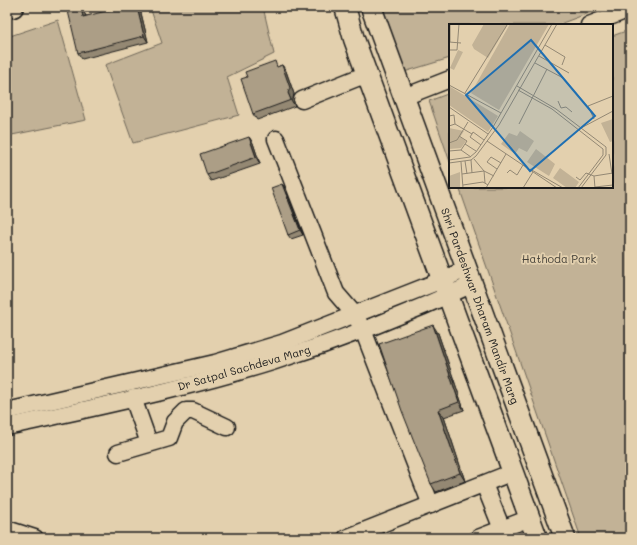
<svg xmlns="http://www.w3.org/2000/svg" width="637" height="545" font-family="Mali,sans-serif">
	<rect width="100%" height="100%" fill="#e3d0ae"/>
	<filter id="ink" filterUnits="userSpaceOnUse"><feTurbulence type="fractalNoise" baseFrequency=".025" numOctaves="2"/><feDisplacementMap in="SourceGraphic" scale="8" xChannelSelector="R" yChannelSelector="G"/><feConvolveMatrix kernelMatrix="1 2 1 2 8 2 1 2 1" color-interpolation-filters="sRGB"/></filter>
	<g filter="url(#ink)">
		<!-- green -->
		<g fill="#c2b296" stroke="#6f6759">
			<polygon points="150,7 263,7 274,54 227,77 239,115 133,143 105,65 162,43"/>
			<polygon points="381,7 605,7 557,25 450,25 450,58 404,72"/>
			<polygon points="58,20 86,120 7,136 7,37"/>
			<polygon points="629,30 630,538 581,538 459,187 612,187 612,36"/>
			<polygon points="450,93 450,162 429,101"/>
		</g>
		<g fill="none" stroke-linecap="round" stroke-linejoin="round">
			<defs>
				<g id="minor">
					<polyline points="589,25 630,9"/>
					<polyline points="404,97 450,79"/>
					<polyline points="302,100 367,74"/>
					<polyline points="276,139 336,293 355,315 363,330 431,505"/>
					<polyline points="133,398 149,443"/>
					<polyline points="7,411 215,363 282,343 442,280 466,269"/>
					<path d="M7,427C95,407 185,389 272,362C341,340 408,314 473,284"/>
					<polyline points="118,453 169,438 175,422 186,411 193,411 227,427"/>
					<polyline points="484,484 502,529"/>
					<polyline points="7,529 35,538"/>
					<polyline points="346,538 513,472"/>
					<polyline points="478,538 530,518"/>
				</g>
				<g id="major">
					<polyline points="345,7 354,39 537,538"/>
					<polyline points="371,7 565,538"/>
					<polyline points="7,8 13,7"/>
				</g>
			</defs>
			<!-- minor casing -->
			<use href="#minor" stroke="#1c1c1c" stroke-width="19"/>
			<!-- major casing -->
			<use href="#major" stroke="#1c1c1c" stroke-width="23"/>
			<!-- minor -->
			<use href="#minor" stroke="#e3d0ae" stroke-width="16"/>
			<!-- major -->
			<use href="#major" stroke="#e3d0ae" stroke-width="20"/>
		</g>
		<!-- wall -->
		<g fill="#948873" stroke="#1c1c1c">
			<polygon points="140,9 148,42 82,59 78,53 85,14 85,16"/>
			<polygon points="282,65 286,71 294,94 293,99 295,106 257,120 253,114 279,66"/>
			<polygon points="249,137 253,143 260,164 211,181 207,175"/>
			<polygon points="282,184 285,188 303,235 291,239 288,235"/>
			<polygon points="438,333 464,410 444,417 465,481 436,492 431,484"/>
		</g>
		<!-- shaded-wall -->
		<g fill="#786f5e" stroke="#1c1c1c">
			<polygon points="137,7 138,7 140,9 148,42 144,36"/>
			<polygon points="81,8 85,14 87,23 83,17"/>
			<polygon points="282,65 286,71 294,94 293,99 295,106 291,100 288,93"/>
			<polygon points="249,137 253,143 260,164 256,157"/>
			<polygon points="282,184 285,188 303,235 300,230"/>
			<polygon points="433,325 438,333 464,410 459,402"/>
			<polygon points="438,410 444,417 465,481 460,473"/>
		</g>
		<!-- building -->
		<g fill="#ac9e86" stroke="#1c1c1c">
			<polygon points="121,7 137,7 144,36 78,53 68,11 81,8 83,17"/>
			<polygon points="275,61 277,67 282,65 290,88 288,93 291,100 253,114 241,79 247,77 245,72"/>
			<polygon points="249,137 256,157 207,175 200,154"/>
			<polygon points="282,184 300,230 288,235 271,188"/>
			<polygon points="433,325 459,402 438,410 460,473 431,484 402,411 379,344"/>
		</g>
	</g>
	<g text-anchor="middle" stroke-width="3.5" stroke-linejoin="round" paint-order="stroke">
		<!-- park labels -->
		<g font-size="11" fill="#46423a" stroke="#e3d0ae">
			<text x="559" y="263">Hathoda Park</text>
		</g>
		<!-- street labels -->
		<g font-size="11" fill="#1c1c1c" stroke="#e3d0ae">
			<text transform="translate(480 306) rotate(70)" y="4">Shri Pardeshwar Dharam Mandir Marg</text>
			<text transform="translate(244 368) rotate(-16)" y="4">Dr Satpal Sachdeva Marg</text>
		</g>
	</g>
	<!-- overview -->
	<g transform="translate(449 24)">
		<rect width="164" height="164" fill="#e3d0ae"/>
		<path d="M35,0H59L39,34L25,25L23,21ZM61,0H100L50,86L22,69ZM9,26L14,28L5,46L1,44ZM0,62L49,92L39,108L0,81ZM164,95V117L161,118L152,99ZM0,104L15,107L11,113L17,117L12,124L0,125ZM71,107L85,117L78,128L70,124L66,130L52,120L60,109L68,112ZM87,125L106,140L100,152L78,138ZM111,144L130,158L126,164H118L104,154ZM11,148V163L0,164V152Z" fill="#c2b296"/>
		<path fill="none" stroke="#938874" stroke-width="1" d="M0,18L12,19M1,18V0M96,21L116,33L113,41M0,26H8L10,0M90,32L120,49M86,39L114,54M0,61L52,89M68,62L107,85L157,123V131L132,164M69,66L103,85L154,125V131L129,164M16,69L58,1M109,77L112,84L117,83L123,88M0,83L39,110M0,92L5,91L6,100M145,95L139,82L164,72M70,100L98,45M0,102L6,100L23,110M132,104L164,87M38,117L108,164M0,119L8,116L19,98M16,120L27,127M32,121L21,113L23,110L24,108L35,116M12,126L22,133M0,127L12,126L18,117L10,112M160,130L163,150M25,135L35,147L45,152M0,136L21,133L27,128L44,103L103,0M22,136L23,149M16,137L18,150M12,138L14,164M0,139L22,136L27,132L50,101L108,0M48,145L38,138L42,133L52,139M81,145L114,164M35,147L36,159M58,149L61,146L68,151L74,141M13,150L35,147M145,152L164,149M127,153L131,156L137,149L145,152L146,164M14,161L34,158L39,161M146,163L164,161M37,164L57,130M74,164L84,148"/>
		<path fill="#1f6fb2" fill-opacity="0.15" stroke="#1f6fb2" stroke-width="2" d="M82,16L146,92L81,147L17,71Z"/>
		<rect width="164" height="164" fill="none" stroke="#1c1c1c" stroke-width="2"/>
	</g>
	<!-- margin -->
	<rect width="637" height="545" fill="none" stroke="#e3d0ae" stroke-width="24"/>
	<rect x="12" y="12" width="613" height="521" fill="none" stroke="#1c1c1c" stroke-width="1.5" filter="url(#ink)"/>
</svg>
